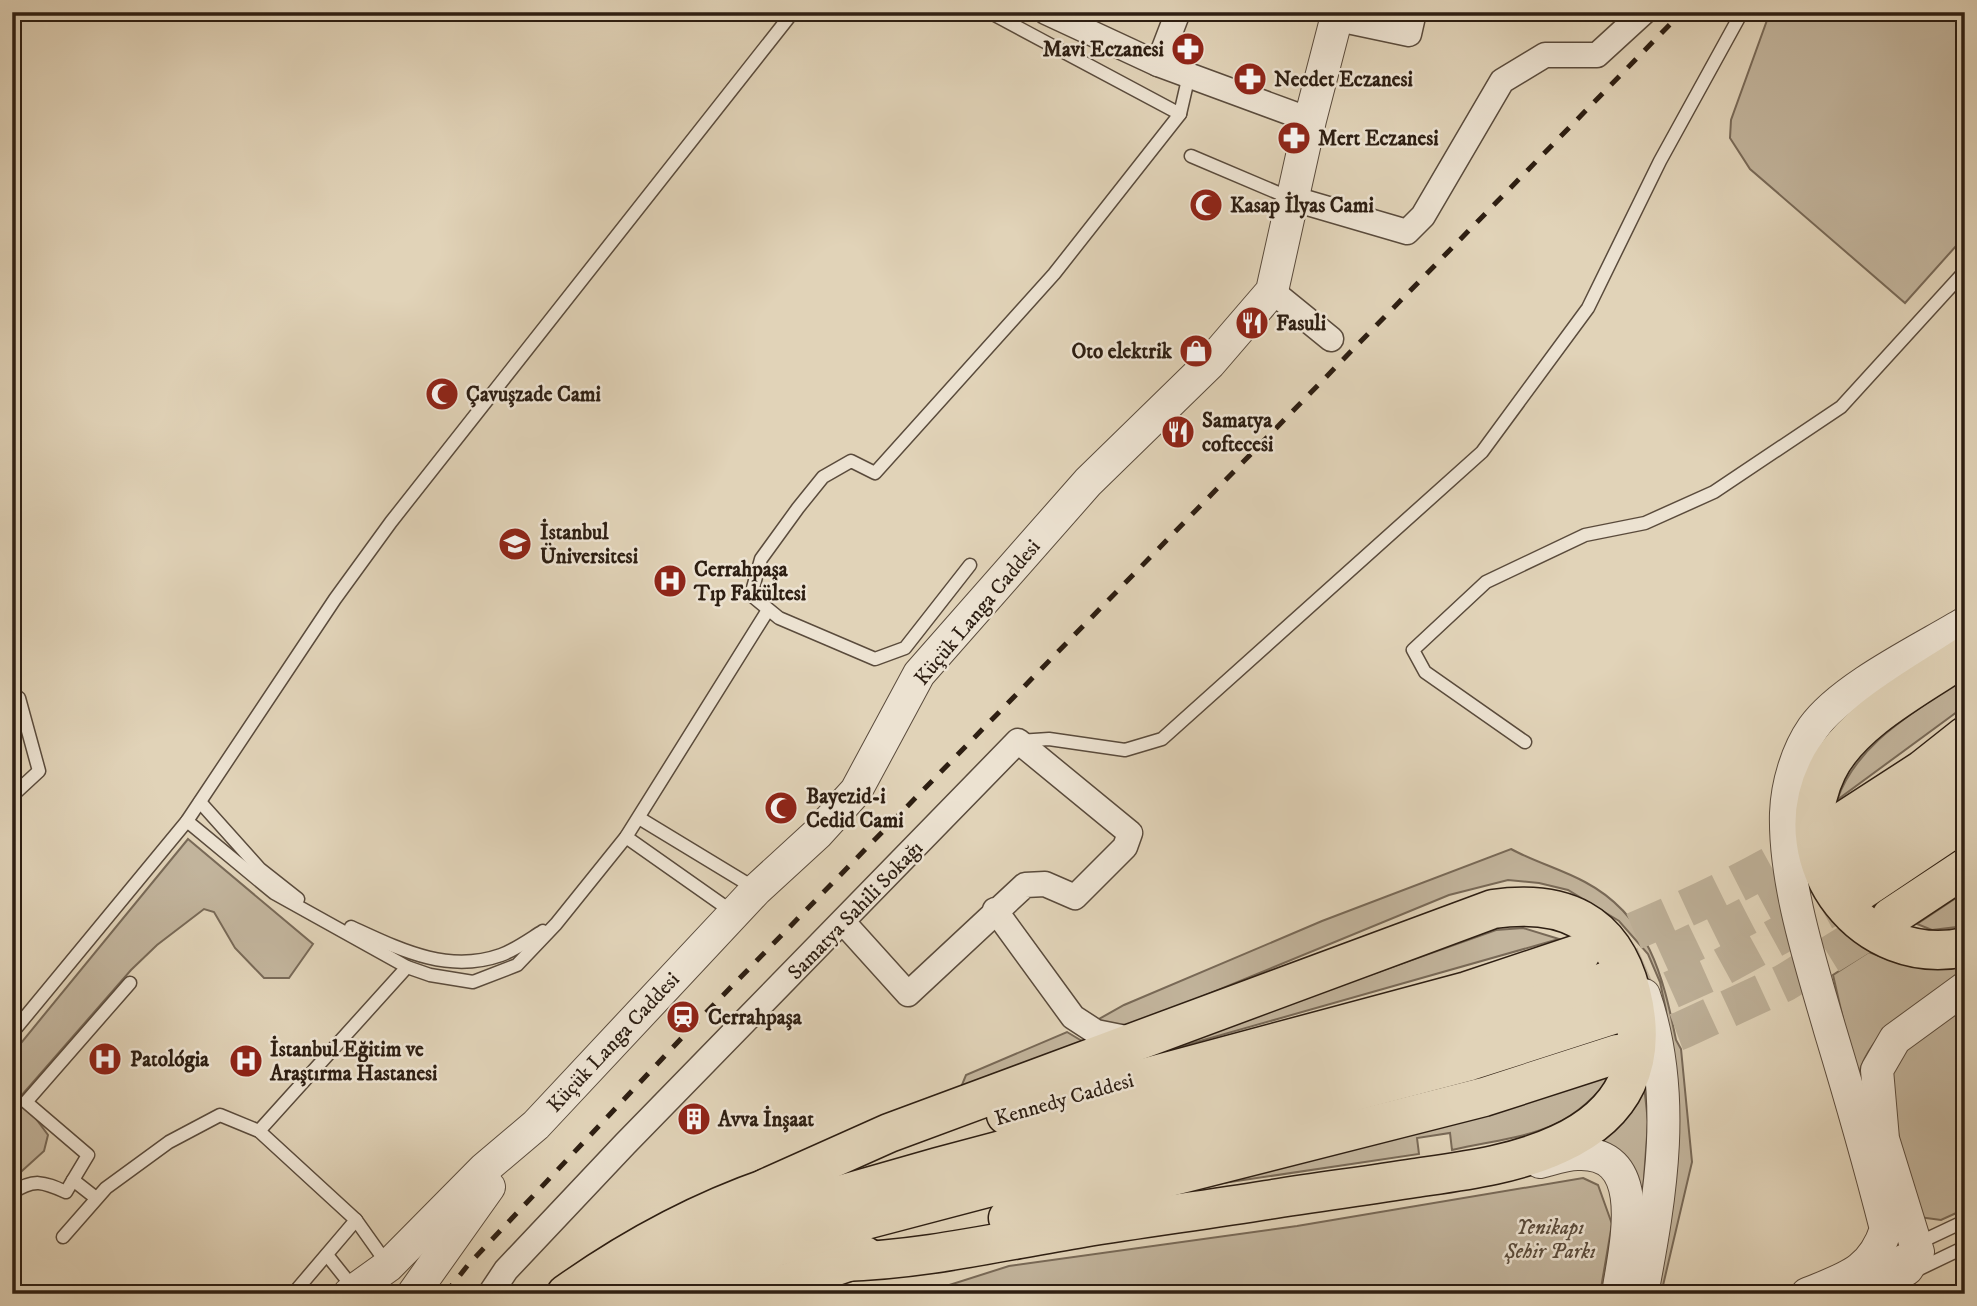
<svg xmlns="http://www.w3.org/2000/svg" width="1977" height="1306" font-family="'IM FELL DW Pica',serif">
	<rect width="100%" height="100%" fill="#e1d3b8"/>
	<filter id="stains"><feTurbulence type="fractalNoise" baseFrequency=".00286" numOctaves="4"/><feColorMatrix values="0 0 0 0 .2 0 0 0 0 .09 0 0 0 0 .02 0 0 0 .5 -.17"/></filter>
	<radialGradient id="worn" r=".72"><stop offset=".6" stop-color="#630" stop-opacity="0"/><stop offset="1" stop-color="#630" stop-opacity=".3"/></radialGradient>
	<!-- green -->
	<g fill="#c2b49c" stroke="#786957" stroke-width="2">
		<polygon points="1770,12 1965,12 1965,236 1905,303 1750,169 1730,138 1731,120"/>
		<path d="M1965,677V706L1837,800C1858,741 1916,712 1965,677Z"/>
		<polygon points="188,839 313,944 289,978 264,978 235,948 214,912 204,909 157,945 131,970 20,1097 48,1135 44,1151 12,1180 12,1054"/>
		<path d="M1511,849C1535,862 1561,869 1585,882C1649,916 1663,976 1676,1040L1681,1049L1692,1162L1661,1294H1656L1677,1120L1666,1010L1660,982L1648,954L1619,921L1568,890L1539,883L1508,880L1449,895L1133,1025L1090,1024L1124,1005L1322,921Z"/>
		<polygon points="1965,892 1965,926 1932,930 1917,924"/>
		<polygon points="1523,928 1559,939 1119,1064 1496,930"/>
		<path d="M1869,952C1902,966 1929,972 1965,967V976C1922,1003 1869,1026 1857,1080L1833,975Z"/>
		<polygon points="1965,999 1965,1209 1941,1220 1919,1217 1910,1204 1889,1079 1900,1048"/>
		<polygon points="1067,1032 1087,1044 959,1092 966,1075"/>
		<path d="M1613,1074C1566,1137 1524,1134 1452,1150L1450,1133L1417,1138L1419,1154L1163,1192Z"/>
		<polygon points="1644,1085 1648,1122 1644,1178 1643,1187 1638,1188 1627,1158 1599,1139"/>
		<polygon points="1583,1178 1598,1185 1612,1224 1600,1294 921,1294 1009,1266 1297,1226"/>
	</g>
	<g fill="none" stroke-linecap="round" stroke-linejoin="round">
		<!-- primary-tunnel -->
		<g stroke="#bdaf97" stroke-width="38" stroke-dasharray="38 19" stroke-linecap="butt">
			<path d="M1581,953C1664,920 1742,885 1818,838"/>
			<polyline points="1623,1052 1682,1030 1784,983 1891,917"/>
		</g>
		<!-- trunk-tunnel -->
		<g stroke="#bdaf97" stroke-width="38" stroke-dasharray="38 19" stroke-linecap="butt">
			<path d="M1610,980C1683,950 1755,914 1824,874"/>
			<polyline points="1619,1013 1720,968 1859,892"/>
		</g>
		<defs>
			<g id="service">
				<polyline points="989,12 1180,114"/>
				<polyline points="1191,156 1290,198"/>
				<polyline points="970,565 905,648 875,659 779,618 751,595 761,559 798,508 823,477 851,461 875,473 1054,274 1180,114 1189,75"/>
				<polyline points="12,694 19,698 39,771 12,796"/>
				<polyline points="1019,741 1049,739 1125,750 1162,739 1482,452 1588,308 1660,161 1742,12"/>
				<polyline points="1525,742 1425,672 1413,650 1486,582 1585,535 1645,523 1714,492 1841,407 1965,271"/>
				<polyline points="200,802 260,869 298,899"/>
				<polyline points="639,818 756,889"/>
				<polyline points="187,821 274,893 407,967 430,975 473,982 517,965 556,924 626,837 768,610"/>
				<polyline points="626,837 734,913"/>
				<path d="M351,927C399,949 447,974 501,955C515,950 530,939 543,931"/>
				<polyline points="12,1033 187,821 335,599 391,522 793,12"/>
				<polyline points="259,1131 407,967"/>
				<path d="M12,1193C34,1178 43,1182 66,1192L73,1180"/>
				<polyline points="96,1198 73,1180 88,1155 26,1102 130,983"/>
				<polyline points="356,1220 388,1265"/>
				<polyline points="63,1237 106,1188 169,1142 220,1115 259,1131 356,1220 293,1294"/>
				<polyline points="327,1255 355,1290"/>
				<polyline points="1876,1263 1965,1221"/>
				<polyline points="1915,1271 1965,1247"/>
			</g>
			<g id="minor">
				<polyline points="1046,12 1158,64 1310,120"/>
				<polyline points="1338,19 1409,34 1414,12"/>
				<polyline points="1158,64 1178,12"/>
				<polyline points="1294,199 1407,232 1423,216 1502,81 1545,55 1597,55 1644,12"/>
				<polyline points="1272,291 1331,339"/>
				<polyline points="995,910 1073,1017 1096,1032 1136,1040"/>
				<polyline points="490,1294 506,1270 625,1144 1018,741 1130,833 1125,847 1075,897 1045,884 1025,885 908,994 843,922"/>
			</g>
			<g id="tertiary">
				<path d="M1540,1162C1552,1159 1566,1154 1578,1154C1651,1151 1624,1251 1618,1294"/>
				<polyline points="349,1294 388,1266 484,1169 536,1125 756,890 817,834 856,791 919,674 1088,482 1210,363 1272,291 1310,120 1338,12"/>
				<polyline points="413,1294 489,1187"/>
				<path d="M1642,1294C1661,1194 1678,1094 1644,995"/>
				<path d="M1807,1294C1846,1278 1872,1272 1886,1229C1869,1162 1850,1096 1830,1030C1811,964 1784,882 1786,813C1787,784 1797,751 1813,728C1841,688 1922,649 1965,623"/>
				<polyline points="1867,1294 1907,1269 1918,1252 1883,1139 1877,1070 1895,1039 1965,988"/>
			</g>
			<g id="primary">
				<path d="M1965,656C1920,686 1850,722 1827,771C1782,864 1865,969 1965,947"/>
				<polyline points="1834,827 1922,770 1965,736"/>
				<polyline points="1891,917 1965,868"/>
				<polyline points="1006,1115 1467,991 1581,953"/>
				<path d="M766,1188L889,1133L1493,909C1563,899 1613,921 1631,992C1649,1062 1625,1114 1559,1144C1514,1165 1463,1171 1415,1178C1365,1186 1316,1192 1267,1200C1205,1210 1143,1218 1082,1228C1002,1241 923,1260 842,1262"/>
				<polyline points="1008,1218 1484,1097 1617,1054"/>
				<path d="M566,1294C635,1245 711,1205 791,1180"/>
				<polyline points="755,1294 865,1256"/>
			</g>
			<g id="trunk">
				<polyline points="1844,863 1965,780"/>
				<polyline points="1859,892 1965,821"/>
				<polyline points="617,1294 711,1240 777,1213 938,1167 1503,1017 1610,980"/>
				<polyline points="678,1294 776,1247 846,1225 1470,1061 1619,1013"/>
			</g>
		</defs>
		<!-- service casing -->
		<use href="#service" stroke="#5a4b3c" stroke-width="15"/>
		<!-- minor casing -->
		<use href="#minor" stroke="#5a4b3c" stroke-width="27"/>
		<!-- tertiary casing -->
		<use href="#tertiary" stroke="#5a4b3c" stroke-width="34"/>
		<!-- primary casing -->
		<use href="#primary" stroke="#2d1e12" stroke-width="41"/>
		<!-- trunk casing -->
		<use href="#trunk" stroke="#2d1e12" stroke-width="41"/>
		<!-- service -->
		<use href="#service" stroke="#ece2d1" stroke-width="12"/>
		<!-- minor -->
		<use href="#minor" stroke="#ece2d1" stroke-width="24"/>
		<!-- tertiary -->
		<use href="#tertiary" stroke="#ece2d1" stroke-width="32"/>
		<!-- primary -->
		<use href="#primary" stroke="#e1d3b8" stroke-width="38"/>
		<!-- trunk -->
		<use href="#trunk" stroke="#e1d3b8" stroke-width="38"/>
		<!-- rail -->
		<polyline stroke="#2d1e12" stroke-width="5" stroke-dasharray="12 12" stroke-linecap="butt" points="445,1294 468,1265 693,1026 1682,12"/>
	</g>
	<!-- icons -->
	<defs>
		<symbol id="pharmacy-disc" viewBox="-11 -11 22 22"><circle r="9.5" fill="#8f2418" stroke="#ece2d1"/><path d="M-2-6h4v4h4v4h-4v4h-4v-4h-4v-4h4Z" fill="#fff"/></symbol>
		<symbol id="mosque-disc" viewBox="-11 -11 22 22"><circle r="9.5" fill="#8f2418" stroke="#ece2d1"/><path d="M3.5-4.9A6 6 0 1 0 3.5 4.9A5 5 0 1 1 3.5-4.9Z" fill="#fff"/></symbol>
		<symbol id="restaurant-disc" viewBox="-11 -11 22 22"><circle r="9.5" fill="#8f2418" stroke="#ece2d1"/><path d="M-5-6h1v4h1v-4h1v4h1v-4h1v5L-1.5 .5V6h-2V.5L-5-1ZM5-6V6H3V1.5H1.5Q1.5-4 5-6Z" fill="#fff"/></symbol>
		<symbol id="shop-disc" viewBox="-11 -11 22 22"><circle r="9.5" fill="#8f2418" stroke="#ece2d1"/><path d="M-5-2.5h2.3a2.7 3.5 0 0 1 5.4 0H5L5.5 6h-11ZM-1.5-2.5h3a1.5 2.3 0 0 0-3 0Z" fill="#fff"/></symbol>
		<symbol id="university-disc" viewBox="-11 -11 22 22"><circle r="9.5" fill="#8f2418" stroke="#ece2d1"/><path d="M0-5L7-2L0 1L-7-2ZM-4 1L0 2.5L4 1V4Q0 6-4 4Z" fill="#fff"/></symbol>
		<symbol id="hospital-disc" viewBox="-11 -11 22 22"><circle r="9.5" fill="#8f2418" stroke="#ece2d1"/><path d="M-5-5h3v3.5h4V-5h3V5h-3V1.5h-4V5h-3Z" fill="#fff"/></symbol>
		<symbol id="station-disc" viewBox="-11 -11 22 22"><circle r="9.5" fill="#8f2418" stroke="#ece2d1"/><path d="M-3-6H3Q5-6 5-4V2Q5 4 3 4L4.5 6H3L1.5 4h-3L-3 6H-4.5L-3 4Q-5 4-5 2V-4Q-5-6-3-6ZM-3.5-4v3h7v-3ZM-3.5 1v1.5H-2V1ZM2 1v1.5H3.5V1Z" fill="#fff"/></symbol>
		<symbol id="building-disc" viewBox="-11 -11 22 22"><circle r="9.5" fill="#8f2418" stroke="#ece2d1"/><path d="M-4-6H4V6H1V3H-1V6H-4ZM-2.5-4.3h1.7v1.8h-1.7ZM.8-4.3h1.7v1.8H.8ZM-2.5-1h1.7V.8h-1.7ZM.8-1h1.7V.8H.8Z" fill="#fff"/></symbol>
	</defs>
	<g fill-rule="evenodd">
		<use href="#pharmacy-disc" x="1169" y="30" width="38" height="38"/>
		<use href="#pharmacy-disc" x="1231" y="60" width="38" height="38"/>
		<use href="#pharmacy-disc" x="1275" y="119" width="38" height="38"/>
		<use href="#mosque-disc" x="1187" y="186" width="38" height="38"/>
		<use href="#restaurant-disc" x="1233" y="304" width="38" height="38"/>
		<use href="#shop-disc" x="1177" y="332" width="38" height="38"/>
		<use href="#mosque-disc" x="423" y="375" width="38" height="38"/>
		<use href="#restaurant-disc" x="1159" y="413" width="38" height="38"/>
		<use href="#university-disc" x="496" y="525" width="38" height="38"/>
		<use href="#hospital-disc" x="651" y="562" width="38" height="38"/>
		<use href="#mosque-disc" x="762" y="789" width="38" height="38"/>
		<use href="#station-disc" x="664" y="998" width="38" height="38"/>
		<use href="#hospital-disc" x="86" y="1040" width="38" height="38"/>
		<use href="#hospital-disc" x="227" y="1042" width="38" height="38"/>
		<use href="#building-disc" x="675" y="1100" width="38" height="38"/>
	</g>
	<g text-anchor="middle" stroke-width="5" stroke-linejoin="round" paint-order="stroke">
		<!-- poi labels -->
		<g font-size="21" font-weight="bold" fill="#2d1e12" stroke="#ece2d1" text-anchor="start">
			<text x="1164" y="56" text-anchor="end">Mavi Eczanesi</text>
			<text x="1274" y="86">Necdet Eczanesi</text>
			<text x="1318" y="145">Mert Eczanesi</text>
			<text x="1230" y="212">Kasap İlyas Cami</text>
			<text x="1276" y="330">Fasuli</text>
			<text x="1172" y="358" text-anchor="end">Oto elektrik</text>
			<text x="466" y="401">Çavuşzade Cami</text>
			<text x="1202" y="427">Samatya<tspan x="1202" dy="24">coftecesi</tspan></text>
			<text x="540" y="539">İstanbul<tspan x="540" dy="24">Üniversitesi</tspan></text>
			<text x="694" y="576">Cerrahpaşa<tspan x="694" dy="24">Tıp Fakültesi</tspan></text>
			<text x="806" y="803">Bayezid-i<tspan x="806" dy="24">Cedid Cami</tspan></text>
			<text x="708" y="1024">Cerrahpaşa</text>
			<text x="270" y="1056">İstanbul Eğitim ve<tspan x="270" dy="24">Araştırma Hastanesi</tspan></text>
			<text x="130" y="1066">Patológia</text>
			<text x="718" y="1126">Avva İnşaat</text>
		</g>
		<!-- street labels -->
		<g font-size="21" fill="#2d1e12" stroke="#ece2d1">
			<text transform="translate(977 612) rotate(-50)" y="7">Küçük Langa Caddesi</text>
			<text transform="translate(855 910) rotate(-46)" y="7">Samatya Sahili Sokağı</text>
			<text transform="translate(613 1042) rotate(-47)" y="7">Küçük Langa Caddesi</text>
			<text transform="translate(1064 1099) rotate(-16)" y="7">Kennedy Caddesi</text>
		</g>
		<!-- park labels -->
		<g font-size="21" font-style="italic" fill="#5a4b3b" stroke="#ece2d1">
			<text x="1550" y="1234">Yenikapı<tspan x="1550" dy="24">Şehir Parkı</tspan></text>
		</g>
	</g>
	<!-- margin -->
	<rect width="1977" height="1306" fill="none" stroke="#e1d3b8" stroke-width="42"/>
	<rect x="14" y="14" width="1949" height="1278" fill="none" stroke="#2d1e12" stroke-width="3.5"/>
	<rect x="21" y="21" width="1935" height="1264" fill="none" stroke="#2d1e12" stroke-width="2"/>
	<rect width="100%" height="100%" filter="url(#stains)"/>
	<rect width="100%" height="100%" fill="url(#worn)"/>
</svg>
